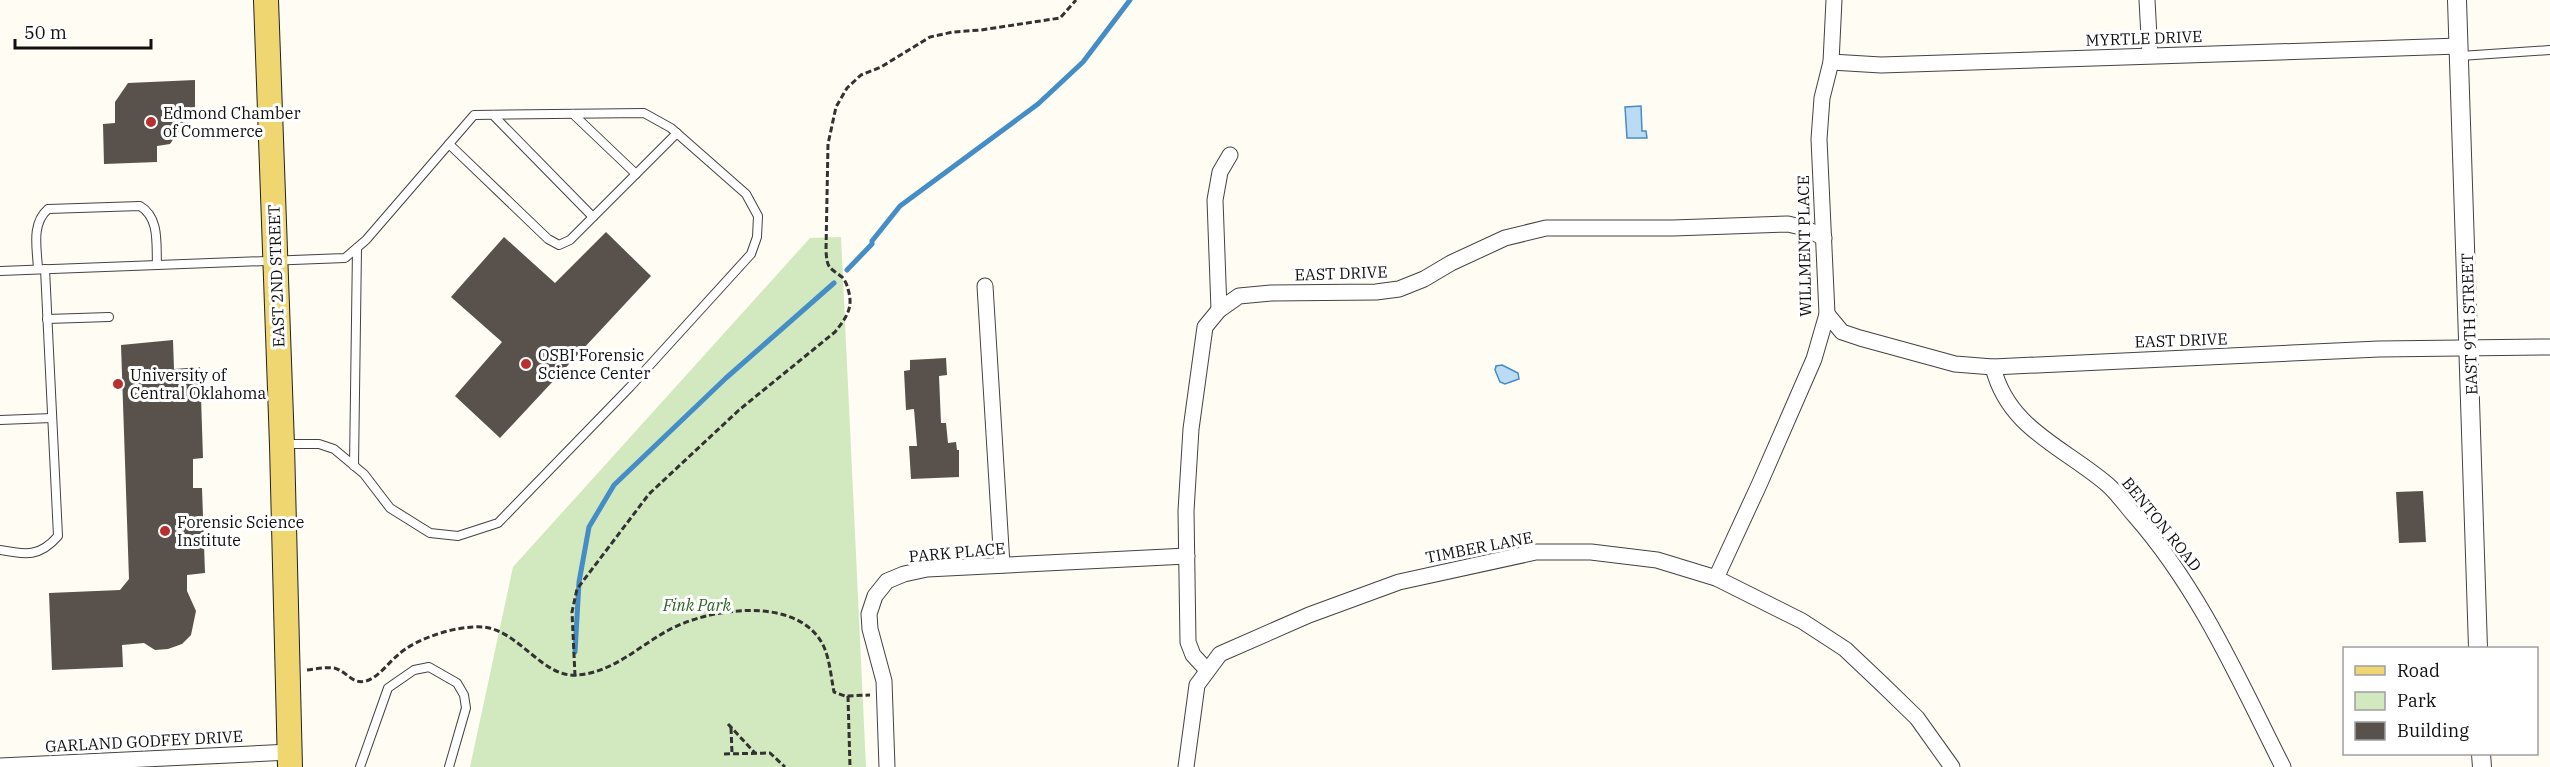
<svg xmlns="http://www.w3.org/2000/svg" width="2550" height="767" font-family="'IBM Plex Serif',serif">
	<rect width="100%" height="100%" fill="#fefcf3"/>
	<!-- green -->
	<polygon fill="#d2e8be" points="841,237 866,767 470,767 513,567 810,238"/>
	<!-- water -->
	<g fill="#badbf3" stroke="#458dc6" stroke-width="1.5">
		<polygon points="1641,106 1642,131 1646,131 1647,138 1627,138 1625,107"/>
		<polygon points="1502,365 1518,373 1519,379 1505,384 1500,382 1495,370 1496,366"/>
	</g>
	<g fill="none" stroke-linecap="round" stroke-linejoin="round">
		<!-- stream -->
		<g stroke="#458dc6" stroke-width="5">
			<polyline points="847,270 872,244 872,241 900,206 1038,104 1083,62 1130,0"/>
			<polyline points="575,652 579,582 589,527 614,485 726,378 834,283"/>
		</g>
	</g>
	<!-- building -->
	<g fill="#58514c">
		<polygon points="195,80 195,121 179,123 179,131 170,144 157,146 157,162 104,164 103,124 115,123 115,102 128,83"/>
		<polygon points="606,232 651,276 500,438 455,396 502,342 451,297 504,237 555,283"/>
		<polygon points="173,340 174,369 200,367 203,458 193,459 193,488 202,488 205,573 187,575 187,591 196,611 191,635 182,644 168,649 155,650 144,643 122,645 123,667 52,670 49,593 120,590 129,579 121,345"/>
		<polygon points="946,358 947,375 939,376 941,423 946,423 948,443 956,442 957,450 959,450 959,477 911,479 909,446 917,446 914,409 906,410 904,371 910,370 910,360"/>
		<polygon points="2423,491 2426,542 2399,543 2396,492"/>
	</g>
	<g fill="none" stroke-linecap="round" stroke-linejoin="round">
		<defs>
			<g id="service">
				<polyline points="2460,56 2550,50"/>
				<polyline points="573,114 636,174"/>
				<polyline points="493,115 593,217"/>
				<polyline points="449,144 548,239 559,245 570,240 677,133"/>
				<path d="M38,269C37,248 31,224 48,209L140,206C160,218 156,244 157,265"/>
				<polyline points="0,271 345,258 366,240 474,115 644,113 671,128 746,194 758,216 757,237 751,254 630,387 498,523 458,536 430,533 390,508 364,474 334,449 319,444 286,444"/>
				<polyline points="47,319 109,317"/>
				<polyline points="0,420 52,418"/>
				<polyline points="354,466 357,248"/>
				<path d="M0,550C26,555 40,557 58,536L45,269"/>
				<polyline points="360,767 388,688 414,670 429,667 457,683 464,695 466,708 449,767"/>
			</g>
			<g id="minor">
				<polyline points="2147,0 2150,55"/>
				<polyline points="1831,62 1881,65 2459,46"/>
				<polyline points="985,286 1002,565"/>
				<polyline points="1219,310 1215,200 1220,172 1230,155"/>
				<polyline points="1827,314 1842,332 1860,338 1955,364 1993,367 2379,349 2550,347"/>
				<path d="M1993,367C2008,429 2064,447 2108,485C2118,494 2126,506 2135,516C2200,590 2239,680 2283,767"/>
				<polyline points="1716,578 1759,485 1814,359 1827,314 1819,139 1822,98 1831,62 1834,0"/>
				<polyline points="1206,669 1193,655 1188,642 1186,511 1191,429 1205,327 1219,310 1239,296 1271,293 1376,292 1399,289 1424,279 1451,263 1505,238 1546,228 1673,228 1788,224 1805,228 1824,238"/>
				<polyline points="0,766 290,752"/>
				<polyline points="887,767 884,681 870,629 869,614 875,596 887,581 904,574 927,569 1187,556"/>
				<polyline points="1186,767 1197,685 1220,654 1309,615 1399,582 1536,552 1591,552 1657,560 1716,578 1802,621 1845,649 1882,684 1917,718 1952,767"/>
			</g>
			<g id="tertiary">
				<polyline points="2457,0 2478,648"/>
				<polyline points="2481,754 2482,767"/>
			</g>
			<polyline id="primary" points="266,0 282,445 290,767"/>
		</defs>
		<!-- service casing -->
		<use href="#service" stroke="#434343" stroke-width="10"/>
		<!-- minor casing -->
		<use href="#minor" stroke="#434343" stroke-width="17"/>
		<!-- tertiary casing -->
		<use href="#tertiary" stroke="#434343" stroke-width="20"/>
		<!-- primary casing -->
		<use href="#primary" stroke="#212121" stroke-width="26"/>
		<!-- path -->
		<g stroke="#323232" stroke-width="3" stroke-dasharray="6 3" stroke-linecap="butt">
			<path d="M307,670C316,669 325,667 334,668C347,671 352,685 366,681C379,677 388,663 398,655C416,638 458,625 483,627C519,630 543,679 578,675C613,672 638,647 667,631C707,608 800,594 824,647C830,661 831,677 834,692L845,696L870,695"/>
			<path d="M575,676L572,612L577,589L649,494L739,410L835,332C846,318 854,308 848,289C847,285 845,280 842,277C829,267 827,269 826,250L828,144L836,107L847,88L861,75L881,67L930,37L953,32L981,30L1060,18L1076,0"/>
			<polyline points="848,696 850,767"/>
			<polyline points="728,724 755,753"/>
			<polyline points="731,728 732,753"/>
			<polyline points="724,754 770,753 785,767"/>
		</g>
		<!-- service -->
		<use href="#service" stroke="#fff" stroke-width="8"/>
		<!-- minor -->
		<use href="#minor" stroke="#fff" stroke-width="15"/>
		<!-- tertiary -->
		<use href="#tertiary" stroke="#fff" stroke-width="18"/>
		<!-- primary -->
		<use href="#primary" stroke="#f0d671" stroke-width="24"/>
	</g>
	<!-- markers -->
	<g fill="#b82f30" stroke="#fff" stroke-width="2">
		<circle cx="151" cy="122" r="6"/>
		<circle cx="526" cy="364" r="6"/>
		<circle cx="118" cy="384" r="6"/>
		<circle cx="165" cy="531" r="6"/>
	</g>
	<g text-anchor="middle" stroke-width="6" stroke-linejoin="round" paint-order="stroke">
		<!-- street labels -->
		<g font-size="16" fill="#101010" stroke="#fff">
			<text transform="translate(2144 38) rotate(-2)" y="6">MYRTLE DRIVE</text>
			<text transform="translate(1804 246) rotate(-91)" y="6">WILLMENT PLACE</text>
			<text transform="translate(1341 273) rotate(-2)" y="6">EAST DRIVE</text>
			<text transform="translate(276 276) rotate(-92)" y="6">EAST 2ND STREET</text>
			<text transform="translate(2469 324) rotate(-92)" y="6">EAST 9TH STREET</text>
			<text transform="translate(2181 340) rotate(-2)" y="6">EAST DRIVE</text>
			<text transform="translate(2162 524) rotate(51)" y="6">BENTON ROAD</text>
			<text transform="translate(1479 547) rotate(-11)" y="6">TIMBER LANE</text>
			<text transform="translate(957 552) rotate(-5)" y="6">PARK PLACE</text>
			<text transform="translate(144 741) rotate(-3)" y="6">GARLAND GODFEY DRIVE</text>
		</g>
		<!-- poi labels -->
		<g font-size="16" fill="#101010" stroke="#fff" text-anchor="start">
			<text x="163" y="119">Edmond Chamber<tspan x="163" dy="18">of Commerce</tspan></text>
			<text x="538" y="361">OSBI Forensic<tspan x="538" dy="18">Science Center</tspan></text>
			<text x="130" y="381">University of<tspan x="130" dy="18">Central Oklahoma</tspan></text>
			<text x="177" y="528">Forensic Science<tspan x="177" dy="18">Institute</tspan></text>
		</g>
		<!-- park labels -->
		<g font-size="16" font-style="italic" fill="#2e6423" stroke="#fff">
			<text x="697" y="611">Fink Park</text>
		</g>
	</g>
	<!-- legend -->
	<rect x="2343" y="647" width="195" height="108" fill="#ffffff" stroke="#9f9f9f" stroke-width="1.5"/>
	<rect x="2355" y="666" width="30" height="9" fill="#f0d671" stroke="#9f9f9f" stroke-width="1.5"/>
	<text x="2397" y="677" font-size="18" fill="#101010">Road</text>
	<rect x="2355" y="692" width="30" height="18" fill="#d2e8be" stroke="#9f9f9f" stroke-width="1.5"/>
	<text x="2397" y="707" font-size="18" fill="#101010">Park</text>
	<rect x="2355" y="722" width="30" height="18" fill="#58514c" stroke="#9f9f9f" stroke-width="1.5"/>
	<text x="2397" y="737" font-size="18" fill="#101010">Building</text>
	<!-- scale -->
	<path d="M15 39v9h136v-9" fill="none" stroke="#101010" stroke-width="3"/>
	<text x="24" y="39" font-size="18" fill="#101010" stroke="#ffffff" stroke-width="4.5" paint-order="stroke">50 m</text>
</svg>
